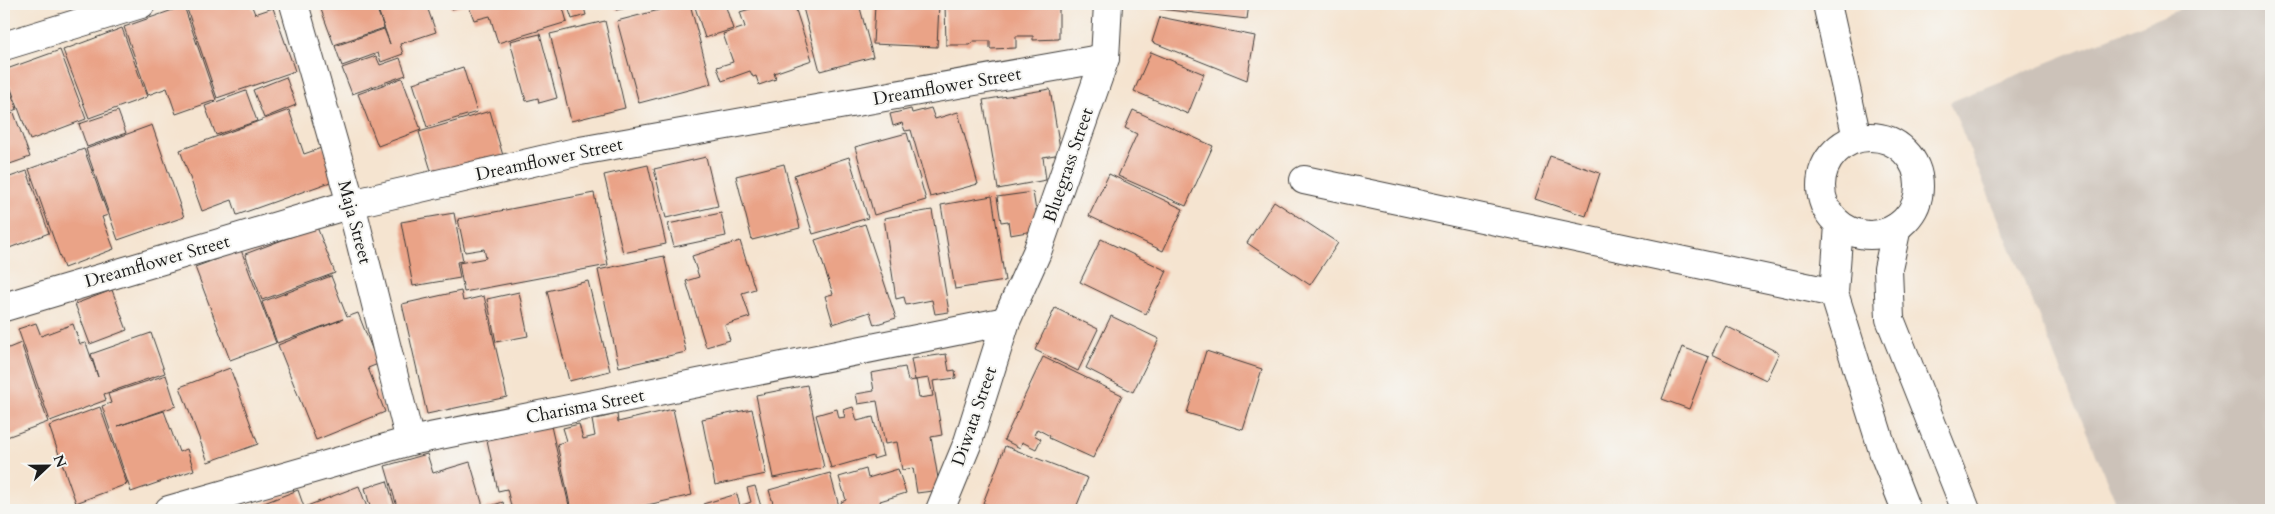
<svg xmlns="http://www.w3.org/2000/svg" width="2275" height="514" font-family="Cardo,serif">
	<rect width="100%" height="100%" fill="#f6f6f2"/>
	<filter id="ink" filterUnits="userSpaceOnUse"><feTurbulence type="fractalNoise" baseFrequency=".02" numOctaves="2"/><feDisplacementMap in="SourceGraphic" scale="10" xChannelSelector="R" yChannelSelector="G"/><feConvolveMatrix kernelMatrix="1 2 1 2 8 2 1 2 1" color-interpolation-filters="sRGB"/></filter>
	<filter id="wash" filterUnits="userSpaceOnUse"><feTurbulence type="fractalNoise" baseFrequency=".0096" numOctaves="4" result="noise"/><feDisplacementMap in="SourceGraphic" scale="20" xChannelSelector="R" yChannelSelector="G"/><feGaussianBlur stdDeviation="1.12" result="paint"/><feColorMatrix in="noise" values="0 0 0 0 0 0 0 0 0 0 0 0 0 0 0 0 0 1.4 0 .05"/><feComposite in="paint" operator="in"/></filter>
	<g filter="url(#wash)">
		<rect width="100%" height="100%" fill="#f5e4d0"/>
		<!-- industrial -->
		<polygon fill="#ccc2b9" points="2193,4 2271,4 2271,510 2119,510 1950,102"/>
		<g id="blocks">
			<!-- building -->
			<g fill="#eaa387">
				<polygon points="194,4 251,4 255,14 273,8 295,71 217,98 186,6"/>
				<polygon points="319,4 375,4 384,28 334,45"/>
				<polygon points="376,4 426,4 436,32 400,44 403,54 381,62 378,53 342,66 335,46 384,29 390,44"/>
				<polygon points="450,4 562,4 567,22 498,43 490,16 474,20 468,4 452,9"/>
				<polygon points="567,4 583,4 586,15 572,19"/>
				<polygon points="615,4 643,4 643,5 616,10"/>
				<polygon points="682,4 690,4 711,84 639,103 617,21"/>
				<polygon points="694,4 725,4 733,29 705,38"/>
				<polygon points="766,4 794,4 812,60 774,73 776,79 759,85 756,76 753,77 750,71 722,81 717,67 733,62 723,34 745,27 740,12"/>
				<polygon points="802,4 859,4 873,57 820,71"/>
				<polygon points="875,4 939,4 937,47 873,44"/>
				<polygon points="945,4 1059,4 1059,39 1033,40 1033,36 1016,36 1016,48 990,49 990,41 974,41 969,45 946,45"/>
				<polygon points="1161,4 1249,4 1247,19 1160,9"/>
				<polygon points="184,6 216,100 176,114 167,88 148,95 124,27"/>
				<polygon points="1160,17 1255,36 1247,80 1152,42"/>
				<polygon points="605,21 625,108 571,121 550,34"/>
				<polygon points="122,28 147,97 89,118 63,50"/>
				<polygon points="540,34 557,98 539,103 538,98 526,101 510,41"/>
				<polygon points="60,50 86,119 30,140 4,70"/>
				<polygon points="1151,52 1204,74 1188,114 1134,91"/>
				<polygon points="376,56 380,65 400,58 406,75 352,94 342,68"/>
				<polygon points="463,67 477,112 427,127 413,83"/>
				<polygon points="4,74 17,109 4,114"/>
				<polygon points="286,77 296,105 264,118 253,90"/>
				<polygon points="402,78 421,130 378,146 358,94"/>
				<polygon points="1050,89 1061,154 1043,157 1046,180 998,189 983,100"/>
				<polygon points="246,91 257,121 216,135 205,106"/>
				<polygon points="931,108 935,119 958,112 978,184 930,197 911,130 905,131 902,123 893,126 890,114 911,109 912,113"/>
				<polygon points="289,110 304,154 324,147 336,180 237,215 232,200 202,211 180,150"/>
				<polygon points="1133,110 1213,146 1186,206 1118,176 1137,134 1125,128"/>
				<polygon points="118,111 126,133 87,147 79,124"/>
				<polygon points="490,111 504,159 434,180 419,132"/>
				<polygon points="14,113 30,157 4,166 4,117"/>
				<polygon points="152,125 184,217 118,240 86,149"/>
				<polygon points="907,133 926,200 874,215 855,147"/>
				<polygon points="84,149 108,215 102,217 114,249 64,268 29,169"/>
				<polygon points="1550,156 1600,173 1586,216 1535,199"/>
				<polygon points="706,157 718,206 666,218 654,169"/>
				<polygon points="849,157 868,218 813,234 794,175"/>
				<polygon points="784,164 800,228 752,240 736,176"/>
				<polygon points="648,165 666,244 623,253 604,175"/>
				<polygon points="27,171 49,233 4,250 4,179"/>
				<polygon points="1109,174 1183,209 1163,251 1089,216"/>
				<polygon points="1033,192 1039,230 1010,235 1008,221 1001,222 997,197"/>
				<polygon points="594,193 608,265 464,292 459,263 486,258 484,249 465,252 458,219"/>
				<polygon points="992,196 1005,281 955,289 941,205"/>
				<polygon points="1274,201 1338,243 1310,285 1247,243"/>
				<polygon points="932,210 949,312 935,314 932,300 906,305 904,297 896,299 884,218"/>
				<polygon points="454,213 463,261 457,262 460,278 413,286 401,222"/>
				<polygon points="721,213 726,236 674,247 668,224"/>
				<polygon points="865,224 896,318 874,325 870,312 833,324 825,296 833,294 815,240"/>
				<polygon points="317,227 335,273 262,300 245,254"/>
				<polygon points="1101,239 1167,271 1146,314 1080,282"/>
				<polygon points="740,241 755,289 742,293 750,317 725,325 730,340 706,347 686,281 699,277 692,256"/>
				<polygon points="241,250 276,343 230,360 195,267"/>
				<polygon points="664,256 686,352 619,367 598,270"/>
				<polygon points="331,276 347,317 358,313 378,364 368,368 385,412 316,440 278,345 343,319 277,343 262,302"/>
				<polygon points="588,281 610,371 569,381 547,291"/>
				<polygon points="112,290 127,330 90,344 75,304"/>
				<polygon points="461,291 463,301 484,296 507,397 427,414 402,304"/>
				<polygon points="519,292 528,336 496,342 487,299"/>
				<polygon points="1055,308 1098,329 1078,371 1035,350"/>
				<polygon points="1111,316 1159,339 1133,392 1086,368"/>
				<polygon points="36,323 41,336 73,324 80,344 86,343 98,377 91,354 151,333 165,373 104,394 106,400 50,421 18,329"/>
				<polygon points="1726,326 1779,353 1766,380 1712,354"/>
				<polygon points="21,343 48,422 4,438 4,350"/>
				<polygon points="1682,347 1709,357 1689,409 1662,399"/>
				<polygon points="1206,351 1262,369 1243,430 1187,413"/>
				<polygon points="946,354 949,371 955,370 956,378 933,381 942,435 931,437 940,490 917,493 913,468 902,470 897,442 885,444 877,401 858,404 856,394 874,391 871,373 905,367 908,381 916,380 919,398 933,396 929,378 915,380 911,359"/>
				<polygon points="1043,357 1122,395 1093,458 1049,438 1050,436 1037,429 1034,435 1041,439 1036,449 1022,442 1020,448 1004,440"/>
				<polygon points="230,368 258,444 208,462 180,387"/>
				<polygon points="166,375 176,406 118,426 164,411 179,452 187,449 194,470 131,492 102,406 111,403 108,394"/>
				<polygon points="807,385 824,468 773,478 756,395"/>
				<polygon points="100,407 127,484 76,503 49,426"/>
				<polygon points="853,407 857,421 873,417 883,456 873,459 873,456 831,468 816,415 837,409 839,418 845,417 843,410"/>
				<polygon points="673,409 692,495 625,510 571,510 557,444 567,441 563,428 579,424 583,439 595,436 592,420 617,414 618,422"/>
				<polygon points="752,409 766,474 715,485 702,419"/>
				<polygon points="551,426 570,510 512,510 507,489 498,491 487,440"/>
				<polygon points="1005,446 1088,478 1075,510 1002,510 983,503"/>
				<polygon points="427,454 433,473 470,462 483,506 469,510 398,510 385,466"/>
				<polygon points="866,469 868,478 898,469 906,493 880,501 882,510 843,510 841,502 846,500 839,477"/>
				<polygon points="830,473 840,510 775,510 769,490"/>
				<polygon points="387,481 396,510 371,510 365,488"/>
				<polygon points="359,486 368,510 308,510 307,506"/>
				<polygon points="755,486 762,510 704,510 703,504 737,494 740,506 751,502 747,488"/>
				<polygon points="298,490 305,510 246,510"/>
				<polygon points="503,502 505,510 478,510"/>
			</g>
		</g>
	</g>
	<g filter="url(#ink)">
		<use href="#blocks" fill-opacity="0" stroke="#3d3a37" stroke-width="1"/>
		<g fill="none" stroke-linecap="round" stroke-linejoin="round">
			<defs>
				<g id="street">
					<polyline points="294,4 351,204 410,441"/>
					<polyline points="1827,4 1857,138"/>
					<polyline points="4,46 141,4"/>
					<circle cx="1870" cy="186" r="49"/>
					<polyline points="1304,180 1834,293"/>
					<polyline points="1839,225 1834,293 1884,454 1906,510"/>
					<polyline points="1897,227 1888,269 1890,319 1966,510"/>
					<polyline points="4,307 351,204 580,151 1105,58"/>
					<polyline points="169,510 410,441 1006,321"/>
					<polyline points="940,510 968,442 1006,321 1037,252 1105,58 1108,4"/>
				</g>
			</defs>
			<!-- street casing -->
			<use href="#street" stroke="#3d3a37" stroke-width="30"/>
			<!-- street -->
			<use href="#street" stroke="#fff" stroke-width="28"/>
		</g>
	</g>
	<g text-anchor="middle" stroke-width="4" stroke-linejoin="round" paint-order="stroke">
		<!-- street labels -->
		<g font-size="18" fill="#1c1c1c" stroke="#f6f6f2">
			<text transform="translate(947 86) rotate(-10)" y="6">Dreamflower Street</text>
			<text transform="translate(549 159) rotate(-12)" y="6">Dreamflower Street</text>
			<text transform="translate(1068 165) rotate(-71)" y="6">Bluegrass Street</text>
			<text transform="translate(355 222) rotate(75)" y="6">Maja Street</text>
			<text transform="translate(157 261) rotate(-16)" y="6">Dreamflower Street</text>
			<text transform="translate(585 406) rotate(-11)" y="6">Charisma Street</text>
			<text transform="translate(974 416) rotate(-71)" y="6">Diwata Street</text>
		</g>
	</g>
	<!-- margin -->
	<rect width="2275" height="514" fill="none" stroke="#f6f6f2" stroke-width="20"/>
	<!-- north arrow -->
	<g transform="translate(48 466) rotate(68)" stroke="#f6f6f2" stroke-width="4" paint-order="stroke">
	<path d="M0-4L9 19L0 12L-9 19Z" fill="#1c1c1c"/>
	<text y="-8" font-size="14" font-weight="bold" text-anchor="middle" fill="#1c1c1c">N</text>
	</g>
</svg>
